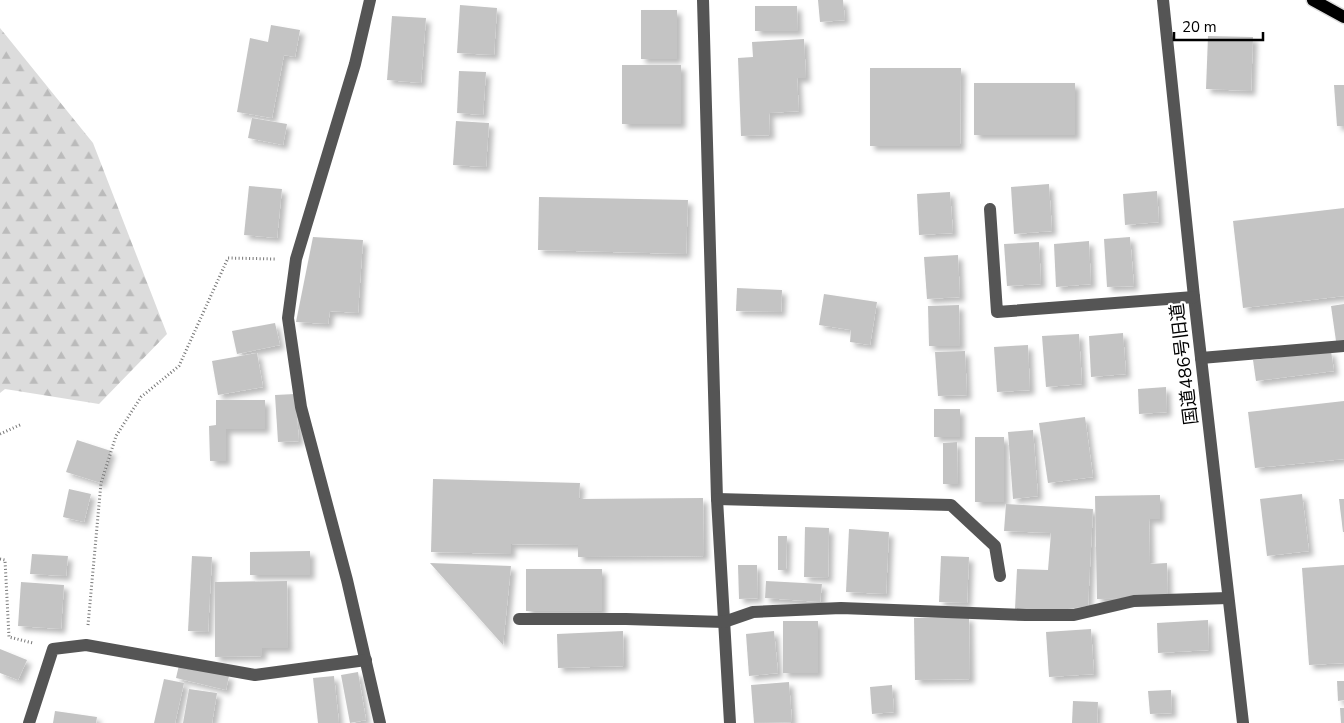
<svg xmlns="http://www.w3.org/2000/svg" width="1344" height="723" font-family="'Nunito Sans','Noto Sans JP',sans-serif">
	<defs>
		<pattern id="forest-firs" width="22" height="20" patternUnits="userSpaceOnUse" patternTransform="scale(1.25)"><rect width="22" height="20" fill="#dcdcdc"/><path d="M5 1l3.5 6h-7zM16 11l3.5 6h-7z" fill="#bbb"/></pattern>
		<filter id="shadow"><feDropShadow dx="4.5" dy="4.5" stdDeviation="2.5" flood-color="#0004"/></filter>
	</defs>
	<rect width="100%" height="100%" fill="#fff"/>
	<!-- forest -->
	<polygon fill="url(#forest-firs)" points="0,28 93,143 167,334 99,404 5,389 0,393"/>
	<!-- building -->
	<g fill="#c4c4c4" filter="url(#shadow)">
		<polygon points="818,0 843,0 845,20 820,22"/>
		<polygon points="460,5 497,8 494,55 457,53"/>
		<polygon points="755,6 797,6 798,31 755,31"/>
		<rect x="641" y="10" width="36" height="49"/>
		<polygon points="392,16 426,18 421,83 387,80"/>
		<polygon points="271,25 300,30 295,57 284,55 272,118 237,112 250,38 268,42"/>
		<polygon points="1208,36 1253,37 1251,91 1206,89"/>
		<polygon points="804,39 806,78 797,78 799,111 769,113 770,135 741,136 738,58 753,57 752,42"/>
		<rect x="622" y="65" width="59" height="59"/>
		<polygon points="870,68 961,68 960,146 870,146"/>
		<polygon points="459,71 486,72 483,115 457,113"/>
		<rect x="974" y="83" width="101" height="52"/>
		<polygon points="1334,85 1344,85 1344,126 1337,126"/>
		<polygon points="252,118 287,124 283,145 248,138"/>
		<polygon points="456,121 489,123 486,167 453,165"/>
		<polygon points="1049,184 1052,231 1014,234 1011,187"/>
		<polygon points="249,186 282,189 277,238 244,235"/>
		<polygon points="1157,191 1159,222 1125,225 1123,194"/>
		<polygon points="950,192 953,233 919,235 917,194"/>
		<polygon points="539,197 688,200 686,254 538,250"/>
		<polygon points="1344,208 1344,296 1243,308 1233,221"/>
		<polygon points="313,237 363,240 358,313 330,311 328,324 296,322"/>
		<polygon points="1130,237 1134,286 1107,287 1104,239"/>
		<polygon points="1089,241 1091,284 1056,287 1054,244"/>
		<polygon points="1039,242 1041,284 1007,286 1004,244"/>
		<polygon points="958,255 960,297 927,299 924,257"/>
		<polygon points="737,288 782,290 781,312 736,311"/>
		<polygon points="824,294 877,302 870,345 850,342 851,330 819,325"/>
		<polygon points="1344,304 1344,340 1336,341 1331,306"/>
		<polygon points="959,305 960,346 929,346 928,306"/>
		<polygon points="275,323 280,345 237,354 232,331"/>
		<polygon points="1123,333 1126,374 1091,377 1089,336"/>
		<polygon points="1079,334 1082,384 1046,387 1042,336"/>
		<polygon points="1028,345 1030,390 997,392 994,347"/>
		<polygon points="965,351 967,395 938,396 935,352"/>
		<polygon points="1331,351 1334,371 1256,381 1253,360"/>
		<polygon points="257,353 263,387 218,395 212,361"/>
		<polygon points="1166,387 1167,412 1139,414 1138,389"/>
		<polygon points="295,394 299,441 278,442 275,395"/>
		<polygon points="216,400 265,400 265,429 226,429 226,461 210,461 209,426 216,425"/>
		<polygon points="1344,401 1344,459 1255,468 1248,412"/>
		<rect x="934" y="409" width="26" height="28"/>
		<polygon points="1085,417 1093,477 1048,483 1039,423"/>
		<polygon points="1033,430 1038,496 1013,499 1008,432"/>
		<rect x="975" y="437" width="29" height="65"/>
		<polygon points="77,440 111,451 101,483 66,472"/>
		<polygon points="957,442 958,484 943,484 943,443"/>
		<polygon points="433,479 580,483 579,499 703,498 704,556 578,557 578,545 511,544 511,554 431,552"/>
		<polygon points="69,489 91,494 84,522 63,517"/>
		<polygon points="1302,494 1309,551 1267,556 1260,499"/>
		<polygon points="1160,495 1160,519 1149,519 1150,564 1167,563 1168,598 1097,599 1095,496"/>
		<polygon points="1339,499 1344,499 1344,532 1343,532"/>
		<polygon points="1006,504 1093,509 1088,606 1054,611 1015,609 1017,569 1048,570 1051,533 1004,531"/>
		<polygon points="805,527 829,528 828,578 804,577"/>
		<polygon points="849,529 889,532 886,594 846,592"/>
		<polygon points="778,536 787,536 786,570 778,570"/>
		<polygon points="310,551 310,575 250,575 250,552"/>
		<polygon points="32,554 68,556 66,576 30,574"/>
		<polygon points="192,556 212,557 208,632 188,631"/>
		<polygon points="941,556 969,557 967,603 939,602"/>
		<polygon points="430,563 511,566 503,645"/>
		<polygon points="738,565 757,565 758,598 739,599"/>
		<polygon points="1344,565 1344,663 1309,665 1302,568"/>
		<rect x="526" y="569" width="76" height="42"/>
		<polygon points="287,581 288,648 262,648 262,656 215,657 215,582"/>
		<polygon points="766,581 822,584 820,602 765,598"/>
		<polygon points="21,582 64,585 61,629 18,626"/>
		<polygon points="969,617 970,679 915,680 914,618"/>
		<polygon points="1208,620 1209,650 1158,653 1157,623"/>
		<rect x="783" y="621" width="35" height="52"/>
		<polygon points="1091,629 1094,674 1049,677 1046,632"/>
		<polygon points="623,631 624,666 558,668 557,634"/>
		<polygon points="774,631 778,673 749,676 746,634"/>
		<polygon points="0,649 27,660 18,680 0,673"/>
		<polygon points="179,665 229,676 226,690 176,678"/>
		<polygon points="358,672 366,720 350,723 341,675"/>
		<polygon points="334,676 339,723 318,723 313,678"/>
		<polygon points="164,679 184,683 175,723 154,723"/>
		<polygon points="1337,681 1344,681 1344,700 1338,701"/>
		<polygon points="789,682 792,722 754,723 751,685"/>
		<polygon points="892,685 894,712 872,714 870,687"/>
		<polygon points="189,689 217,693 212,723 183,723"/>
		<polygon points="1171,690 1172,713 1150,714 1148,691"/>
		<polygon points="1073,701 1098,702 1097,723 1072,723"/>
		<polygon points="1340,708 1344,708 1344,723 1341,723"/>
		<polygon points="55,711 97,717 96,723 53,723"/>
	</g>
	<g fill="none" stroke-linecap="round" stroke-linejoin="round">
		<defs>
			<polyline id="major" points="1313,0 1344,17"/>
		</defs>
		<!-- major casing -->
		<use href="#major" stroke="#dbdbdb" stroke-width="15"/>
		<!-- path -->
		<g stroke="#777" stroke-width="3" stroke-dasharray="1 2.5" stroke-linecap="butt">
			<polyline points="0,434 22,424"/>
			<polyline points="0,559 5,560 9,637 33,643"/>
			<polyline points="88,625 101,483 116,436 141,397 179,366 228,258 276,259"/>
		</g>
		<!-- minor -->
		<g stroke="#555" stroke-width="12">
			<polyline points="370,0 355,64 296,259 288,318 301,407 347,580 380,723"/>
			<polyline points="703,0 717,499 730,723"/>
			<polyline points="1163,0 1194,297 1243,723"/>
			<polyline points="990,209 997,312 1194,297"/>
			<polyline points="1201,358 1344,346"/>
			<polyline points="717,499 951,505 995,546 1000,576"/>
			<polyline points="519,619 626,619 724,622 753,612 841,608 1026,615 1074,615 1134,601 1228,598"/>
			<polyline points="29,723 53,649 86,645 255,675 366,660"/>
		</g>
		<!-- major -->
		<use href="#major" stroke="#000" stroke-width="12"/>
	</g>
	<g text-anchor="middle" stroke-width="4.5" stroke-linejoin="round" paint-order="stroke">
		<!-- street labels -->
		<g font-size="18" fill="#000" stroke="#fff">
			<text transform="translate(1184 364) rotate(-97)" y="6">国道486号旧道</text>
		</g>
	</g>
	<!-- scale -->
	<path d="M1174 32v8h89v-8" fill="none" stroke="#000000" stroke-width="2.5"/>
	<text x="1182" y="32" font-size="15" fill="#000000" stroke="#ffffff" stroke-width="4" paint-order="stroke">20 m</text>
</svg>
